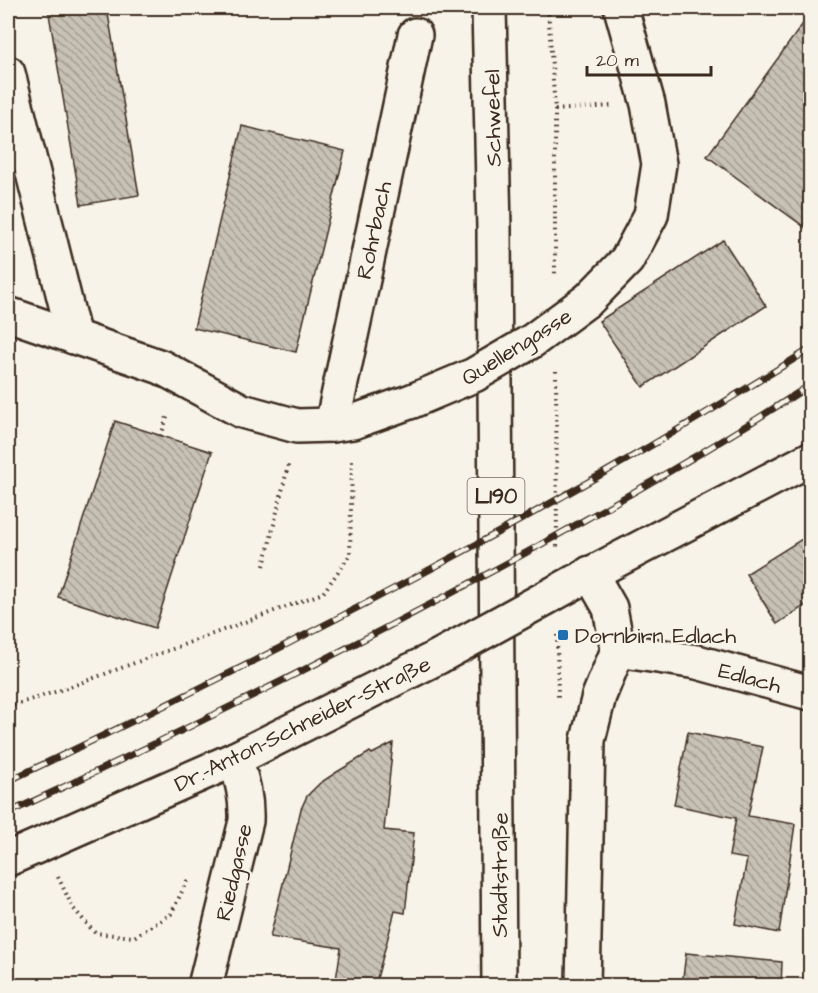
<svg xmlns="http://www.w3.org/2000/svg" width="818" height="993" font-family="'Architects Daughter',sans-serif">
	<defs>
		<pattern id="building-back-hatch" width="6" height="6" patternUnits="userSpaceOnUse" patternTransform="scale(1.5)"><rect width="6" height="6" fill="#c8c1b6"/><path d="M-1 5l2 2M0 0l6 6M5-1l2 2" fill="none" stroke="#a49d93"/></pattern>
	</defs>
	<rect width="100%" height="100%" fill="#f7f3e8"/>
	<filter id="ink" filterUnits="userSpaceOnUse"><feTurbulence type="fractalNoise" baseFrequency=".0167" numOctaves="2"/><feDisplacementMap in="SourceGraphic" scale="12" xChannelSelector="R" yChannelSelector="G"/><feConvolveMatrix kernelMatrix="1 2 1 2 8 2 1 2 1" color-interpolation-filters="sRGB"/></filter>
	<g filter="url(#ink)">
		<!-- building -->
		<g fill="url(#building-back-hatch)" stroke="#3b2a1e" stroke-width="1.5">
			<polygon points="48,8 107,8 139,195 81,205"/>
			<polygon points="810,14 810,231 707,156"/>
			<polygon points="242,126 345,151 296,352 194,328"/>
			<polygon points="723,240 766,306 643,387 599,321"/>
			<polygon points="115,421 212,452 155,628 58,597"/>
			<polygon points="810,534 810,602 777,624 746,574"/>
			<polygon points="688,732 763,747 748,816 795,824 779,933 735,924 747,859 729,856 736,818 674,805"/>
			<polygon points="393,743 384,830 414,833 405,913 395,911 375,986 335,986 341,948 270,937 301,809 307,796 320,783 337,772 370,752 372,754"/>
			<polygon points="686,953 782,962 781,986 682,986"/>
		</g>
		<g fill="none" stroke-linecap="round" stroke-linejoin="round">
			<defs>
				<g id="minor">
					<polyline points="8,73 74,337"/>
					<polyline points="589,299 627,260 651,215 659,164 648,104 621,8"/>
					<polyline points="8,314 161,367 242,411 297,426 332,425 353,422 412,401"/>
					<polyline points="332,425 415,35"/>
					<polyline points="575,582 810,459"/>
					<polyline points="618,650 697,662 810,693"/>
					<polyline points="8,859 235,759 438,657"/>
					<path d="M205,986L246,821C247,798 242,780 235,759"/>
					<polyline points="583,986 588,740 599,696 618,650 610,608 590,573"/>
				</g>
				<polyline id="primary" points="489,8 494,229 499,986"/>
			</defs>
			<!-- minor casing -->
			<use href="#minor" stroke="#3b2a1e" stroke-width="38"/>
			<!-- primary casing -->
			<use href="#primary" stroke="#3b2a1e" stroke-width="38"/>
			<!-- path -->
			<g stroke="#3b2a1e" stroke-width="4" stroke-dasharray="1.5 4.5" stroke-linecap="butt">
				<polyline points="548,8 555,110 555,277"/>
				<polyline points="555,110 611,106"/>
				<polyline points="556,371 557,550"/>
				<polyline points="161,436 168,414"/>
				<polyline points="264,566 289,462"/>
				<polyline points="557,635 558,697"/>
				<polyline points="8,707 67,688 323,593 350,555 352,461"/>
				<polyline points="58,877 73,908 95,933 134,937 171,914 188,879"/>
			</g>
			<!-- minor -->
			<use href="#minor" stroke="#f7f3e8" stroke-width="33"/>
			<!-- primary -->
			<use href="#primary" stroke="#f7f3e8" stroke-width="33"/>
			<defs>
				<g id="rail">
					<path d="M8,781C283,651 553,511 810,349"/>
					<path d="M8,813C185,731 360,644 531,550C626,497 720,444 810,385"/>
				</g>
			</defs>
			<!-- rail casing -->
			<use href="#rail" stroke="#3b2a1e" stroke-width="7"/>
			<!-- rail -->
			<use href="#rail" stroke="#f7f3e8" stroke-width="4.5" stroke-dasharray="14" stroke-linecap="butt"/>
			<defs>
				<g id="minor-bridge">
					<polyline points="412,401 474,375 532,341 589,299"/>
					<polyline points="438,657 575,582"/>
				</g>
			</defs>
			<!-- minor-bridge casing -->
			<use href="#minor-bridge" stroke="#3b2a1e" stroke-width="38" stroke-linecap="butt"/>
			<!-- minor-bridge -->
			<use href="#minor-bridge" stroke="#f7f3e8" stroke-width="33"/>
		</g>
	</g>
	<!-- markers -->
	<rect fill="#1f6fb2" stroke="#f7f3e8" stroke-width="2" x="557" y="629" width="12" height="12" rx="3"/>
	<g text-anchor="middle" stroke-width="4.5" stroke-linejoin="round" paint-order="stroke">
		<!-- shield labels -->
		<rect fill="#f7f3e8" stroke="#73665b" stroke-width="1.5" x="467.5" y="478" width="57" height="36" rx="4.5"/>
		<g font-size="21" font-weight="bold" fill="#3b2a1e">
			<text x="496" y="503">L190</text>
		</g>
		<!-- street labels -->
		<g font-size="22" fill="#3b2a1e" stroke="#f7f3e8">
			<text transform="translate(492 118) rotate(-91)" y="8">Schwefel</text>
			<text transform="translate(373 230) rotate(-78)" y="8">Rohrbach</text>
			<text transform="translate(516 346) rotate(-32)" y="8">Quellengasse</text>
			<text transform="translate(750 677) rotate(15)" y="8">Edlach</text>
			<text transform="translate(302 723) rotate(-26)" y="8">Dr.-Anton-Schneider-Straße</text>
			<text transform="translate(233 872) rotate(-77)" y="8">Riedgasse</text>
			<text transform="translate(499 875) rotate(-90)" y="8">Stadtstraße</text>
		</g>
		<!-- poi labels -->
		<g font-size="22" fill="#3b2a1e" stroke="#f7f3e8" text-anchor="start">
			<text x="575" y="643">Dornbirn Edlach</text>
		</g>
	</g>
	<!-- margin -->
	<rect width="818" height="993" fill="none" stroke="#f7f3e8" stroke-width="30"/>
	<rect x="15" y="15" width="788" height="963" fill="none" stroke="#3b2a1e" stroke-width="2" filter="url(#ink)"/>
	<!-- scale -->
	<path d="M587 66v9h124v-9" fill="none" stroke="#3b2a1e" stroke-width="3"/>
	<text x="596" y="66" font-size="18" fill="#3b2a1e" stroke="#f7f3e8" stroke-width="4.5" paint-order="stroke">20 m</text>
</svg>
